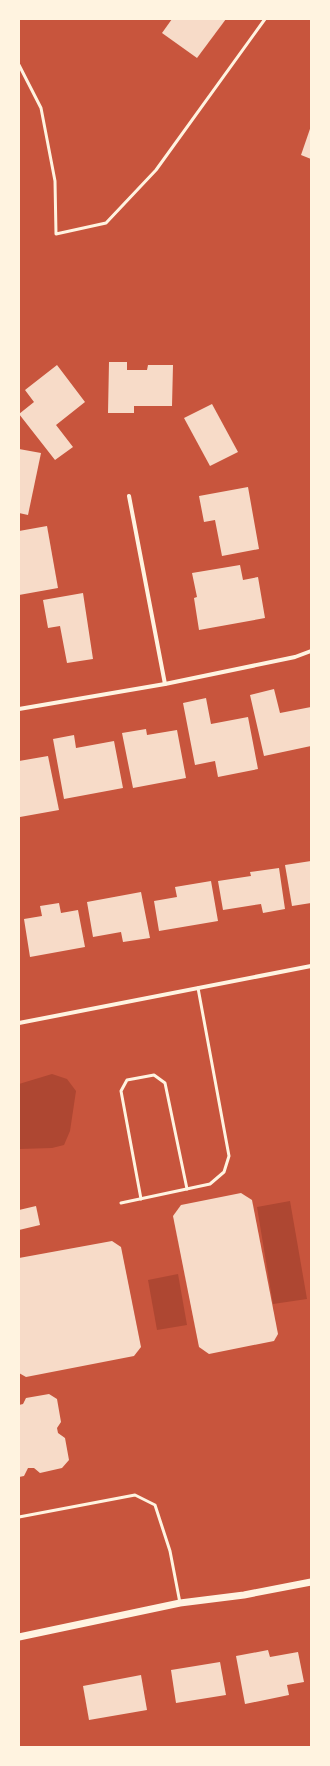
<svg xmlns="http://www.w3.org/2000/svg" width="330" height="1766" font-family="'Noto Sans',sans-serif">
	<rect width="100%" height="100%" fill="#c8553d"/>
	<!-- green -->
	<g fill="#ae4732">
		<polygon points="52,1074 67,1079 76,1091 70,1131 64,1145 52,1148 19,1149 19,1084"/>
		<polygon points="290,1201 307,1299 273,1304 257,1207"/>
		<polygon points="178,1274 187,1325 157,1330 148,1280"/>
	</g>
	<!-- building -->
	<g fill="#f7dbc8">
		<polygon points="172,19 226,19 197,58 162,33"/>
		<polygon points="311,126 311,159 301,155"/>
		<polygon points="109,362 127,362 127,370 147,370 148,365 173,365 172,406 134,406 134,413 108,413"/>
		<polygon points="57,365 85,402 56,425 73,447 55,460 19,414 34,402 25,390"/>
		<polygon points="212,404 238,452 210,466 184,418"/>
		<polygon points="19,449 41,453 28,515 19,513"/>
		<polygon points="248,487 259,549 222,556 215,520 204,522 199,496"/>
		<polygon points="47,526 58,588 19,595 19,531"/>
		<polygon points="240,565 243,580 258,577 265,618 199,630 194,598 197,597 192,573"/>
		<polygon points="83,593 93,659 67,663 60,626 48,628 43,600"/>
		<polygon points="274,689 280,713 311,707 311,746 264,756 250,695"/>
		<polygon points="206,698 211,724 248,717 258,769 218,777 215,761 195,765 183,703"/>
		<polygon points="146,729 147,735 177,730 186,778 133,788 122,733"/>
		<polygon points="74,735 76,748 114,741 123,788 64,799 53,739"/>
		<polygon points="48,756 59,810 20,817 19,810 19,761"/>
		<polygon points="311,861 311,903 292,906 285,865"/>
		<polygon points="279,868 285,909 263,913 261,904 223,910 218,881 251,876 250,872"/>
		<polygon points="211,881 218,921 159,931 154,901 177,897 175,887"/>
		<polygon points="141,892 150,938 123,942 121,932 93,937 87,902"/>
		<polygon points="59,903 61,913 78,910 85,947 30,957 24,919 42,916 40,906"/>
		<polygon points="241,1193 252,1200 278,1334 274,1341 209,1354 199,1347 173,1216 181,1205"/>
		<polygon points="36,1206 40,1225 19,1230 19,1210"/>
		<polygon points="112,1241 121,1247 141,1347 134,1356 26,1377 19,1373 19,1258"/>
		<polygon points="49,1394 57,1399 61,1422 57,1428 58,1433 65,1438 69,1460 62,1468 40,1473 34,1468 28,1468 24,1476 19,1477 19,1405 23,1404 26,1398"/>
		<polygon points="268,1650 270,1657 298,1652 304,1682 287,1685 289,1695 245,1704 236,1656"/>
		<polygon points="220,1662 226,1695 176,1703 171,1670"/>
		<polygon points="141,1675 147,1710 89,1720 83,1686"/>
	</g>
	<g fill="none" stroke-linecap="round" stroke-linejoin="round">
		<!-- service -->
		<g stroke="#fff3e0" stroke-width="3">
			<polyline points="19,65 41,108 55,181 56,234 106,223 156,170 265,19"/>
			<polyline points="141,1199 121,1091 127,1080 154,1075 165,1083 187,1189"/>
			<polyline points="121,1203 210,1184 224,1172 229,1156 198,988"/>
			<polyline points="19,1517 135,1495 155,1505 170,1551 180,1603"/>
		</g>
		<!-- minor -->
		<g stroke="#fff3e0" stroke-width="4">
			<polyline points="129,496 165,684"/>
			<polyline points="19,709 165,684 295,657 311,651"/>
			<polyline points="19,1023 311,966"/>
		</g>
		<!-- tertiary -->
		<polyline stroke="#fff3e0" stroke-width="7" points="19,1637 180,1603 244,1595 311,1582"/>
	</g>
	<!-- border -->
	<rect width="330" height="1766" fill="none" stroke="#fff3e0" stroke-width="40"/>
</svg>
